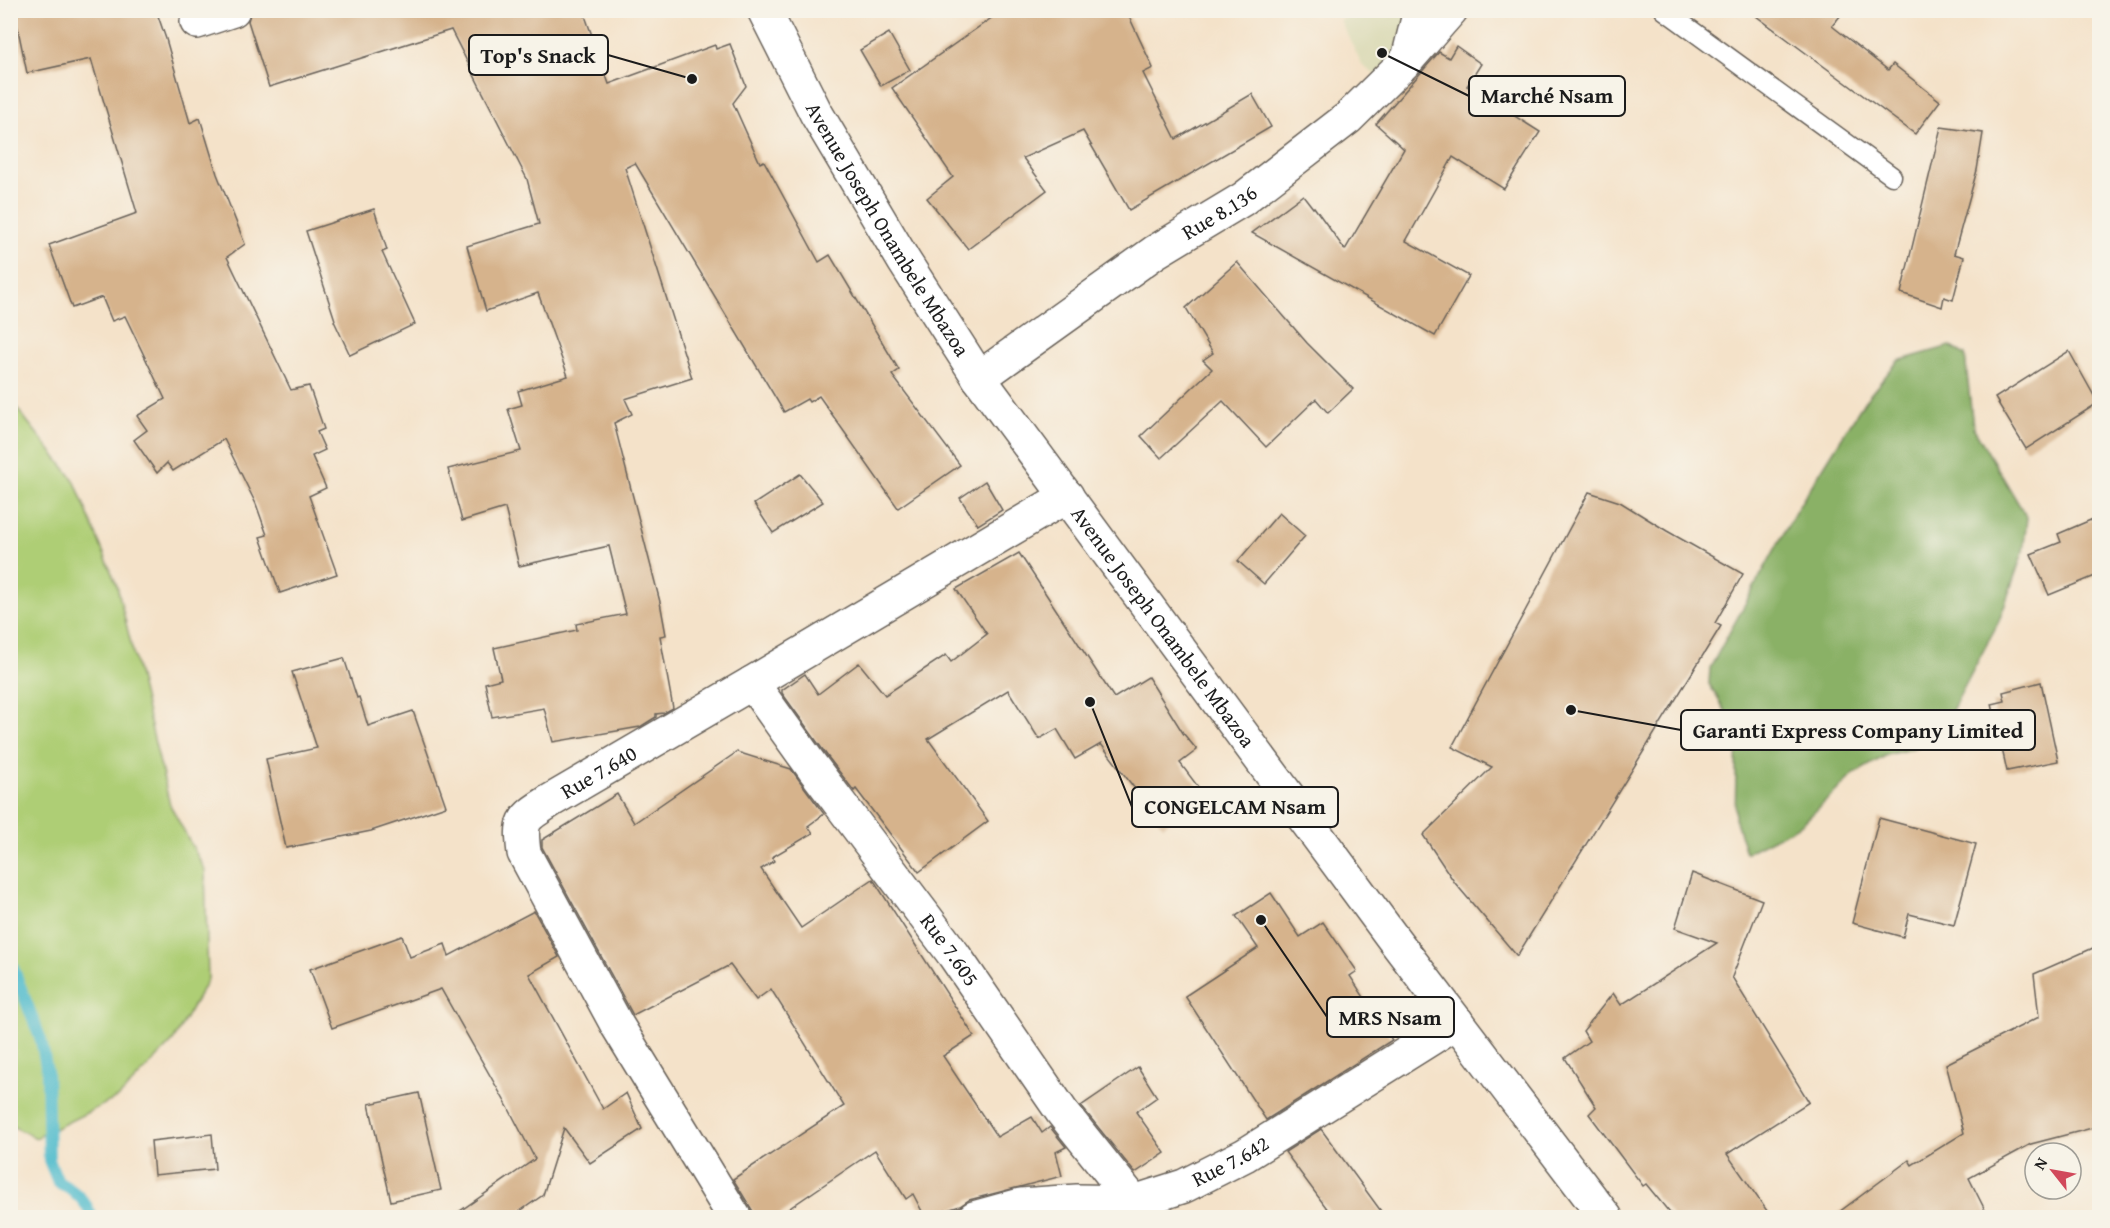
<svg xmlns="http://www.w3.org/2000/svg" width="2110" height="1228" font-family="'Gentium Book Plus',serif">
	<rect width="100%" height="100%" fill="#f7f3e8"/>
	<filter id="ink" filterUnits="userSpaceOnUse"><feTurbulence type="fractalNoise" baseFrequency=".0167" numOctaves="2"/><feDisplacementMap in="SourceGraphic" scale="12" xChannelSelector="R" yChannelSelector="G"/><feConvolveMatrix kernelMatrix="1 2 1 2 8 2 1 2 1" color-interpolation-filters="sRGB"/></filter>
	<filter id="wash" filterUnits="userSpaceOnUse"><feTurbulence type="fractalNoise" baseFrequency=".008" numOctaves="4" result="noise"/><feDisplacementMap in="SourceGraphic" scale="24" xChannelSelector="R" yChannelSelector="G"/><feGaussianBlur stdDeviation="1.35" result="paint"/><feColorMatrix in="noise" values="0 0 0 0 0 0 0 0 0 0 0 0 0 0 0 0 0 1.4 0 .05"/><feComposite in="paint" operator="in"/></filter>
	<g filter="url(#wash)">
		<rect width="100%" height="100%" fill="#f4e2c9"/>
		<!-- built -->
		<polygon fill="#deddbb" points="1359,11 1441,11 1382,80 1362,65 1340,20"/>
		<!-- green -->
		<polygon fill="#aece75" stroke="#657548" stroke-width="1.5" points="11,401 74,480 117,586 170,805 205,870 208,979 173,1041 119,1097 36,1138 10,1125"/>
		<!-- forest -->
		<polygon fill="#8ab166" stroke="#536641" stroke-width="1.5" points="1950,346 1965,355 1973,427 2027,518 2023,552 1999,621 1940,733 1925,745 1887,755 1854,774 1802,824 1746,853 1735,818 1737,730 1709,684 1710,668 1797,509 1864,402 1898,361"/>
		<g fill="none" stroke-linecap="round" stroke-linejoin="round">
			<!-- stream -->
			<path stroke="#50bbcc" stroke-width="12" d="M10,960L41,1040L47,1071L49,1160L58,1182C74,1191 86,1199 92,1218"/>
		</g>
		<g id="blocks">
			<!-- building -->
			<g fill="#d6b38c">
				<polygon points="14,10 156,10 166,39 190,123 200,118 217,174 245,244 227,257 291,390 309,386 324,429 317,432 325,450 312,456 326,488 309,496 337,574 280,593 260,537 267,535 256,504 224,439 173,471 167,463 157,473 134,440 147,430 137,416 165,399 125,316 112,321 102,297 72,308 49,245 137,213 91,59 27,73"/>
				<polygon points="251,10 583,10 609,84 715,45 716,49 730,44 746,86 733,103 760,163 764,161 819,262 830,255 899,370 892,375 960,465 898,508 819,396 809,402 807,399 784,412 635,163 625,168 692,378 625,399 632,414 614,423 660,602 666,635 660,636 673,708 664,713 656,714 656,717 640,727 553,742 544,708 492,717 485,683 501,679 494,648 577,630 576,624 626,614 609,546 519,566 505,508 462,521 448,469 521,451 508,409 522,405 518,391 568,376 538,293 486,311 467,246 539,224 527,179 451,30 269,87 248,21"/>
				<polygon points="1003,10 1126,10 1153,68 1143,73 1176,139 1252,94 1271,127 1129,210 1083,131 1023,158 1047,190 968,249 927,198 953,177 892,88"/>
				<polygon points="1748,10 1845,10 1832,26 1888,70 1893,64 1940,101 1915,134"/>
				<polygon points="889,33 910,70 881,86 860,50"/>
				<polygon points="1456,46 1481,64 1467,86 1540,132 1504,189 1453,157 1406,241 1469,276 1435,336 1252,233 1303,195 1313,208 1314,207 1345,250 1404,149 1376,124 1439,52 1449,58"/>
				<polygon points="1941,127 1983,133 1977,170 1954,254 1964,257 1953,300 1944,297 1942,307 1901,293"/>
				<polygon points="374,209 387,250 382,252 415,324 350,355 334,321 335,320 306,231"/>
				<polygon points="1237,262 1307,343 1353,389 1328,413 1316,399 1266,447 1223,401 1161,458 1141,436 1212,369 1203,360 1213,353 1186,308"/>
				<polygon points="2069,351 2098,403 2026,449 1995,398"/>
				<polygon points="800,474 823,502 773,533 754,504"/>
				<polygon points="985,481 1002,510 978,525 960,498"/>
				<polygon points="1589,492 1620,502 1667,531 1743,574 1715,623 1721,626 1517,956 1455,883 1423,835 1492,767 1452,747"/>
				<polygon points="1279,513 1305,536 1264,584 1238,561"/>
				<polygon points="2100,516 2100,574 2049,595 2031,554 2061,542 2058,534"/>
				<polygon points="1019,553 1114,698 1148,677 1183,733 1197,750 1180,763 1205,796 1163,826 1101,744 1075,759 1057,729 1039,739 1008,690 928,739 988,821 919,872 856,789 854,791 828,757 782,693 782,690 805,674 818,694 859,663 885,695 946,655 951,662 987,634 956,589"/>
				<polygon points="344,658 357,698 359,697 368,726 413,711 446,806 371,831 286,848 266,759 317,748 292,672"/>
				<polygon points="2041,682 2058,761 2007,771 1992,704 2005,701 2003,692"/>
				<polygon points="737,752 791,769 824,814 808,826 813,833 772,857 774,861 761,869 801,928 873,879 974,1036 943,1056 997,1137 1032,1117 1042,1133 1050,1127 1066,1147 1056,1152 1062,1176 969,1200 960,1206 925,1217 913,1194 906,1199 875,1150 775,1218 757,1218 733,1179 844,1106 771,989 756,1000 730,965 633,1015 542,847 542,840 617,794 634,823"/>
				<polygon points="1879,818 1976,844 1954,925 1909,914 1903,937 1852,923"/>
				<polygon points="1692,873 1762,900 1732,977 1809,1102 1727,1154 1772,1218 1674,1218 1646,1184 1643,1186 1589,1114 1596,1107 1565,1058 1589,1041 1583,1031 1613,993 1621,1005 1717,943 1675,928"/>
				<polygon points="1271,893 1300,937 1323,922 1357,971 1350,976 1392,1040 1266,1120 1185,996 1258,948 1236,916"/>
				<polygon points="534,911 559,957 529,974 603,1109 626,1093 642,1129 590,1163 564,1128 543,1195 510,1218 450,1218 535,1159 509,1109 441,989 332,1028 310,969 402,936 410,957 445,944 449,956"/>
				<polygon points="2100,945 2100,1126 2031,1144 1969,1178 1989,1218 1831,1218 1909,1160 1912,1165 1964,1133 1946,1064 2039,1017 2034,974"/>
				<polygon points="1138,1067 1157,1097 1136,1112 1165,1153 1135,1173 1081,1106"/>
				<polygon points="419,1093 441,1190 391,1201 369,1104"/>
				<polygon points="1321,1129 1386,1218 1334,1218 1285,1152"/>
				<polygon points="212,1134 215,1169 154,1175 151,1141"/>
			</g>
		</g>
	</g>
	<g filter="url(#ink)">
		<use href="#blocks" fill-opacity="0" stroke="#686159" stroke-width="1.5"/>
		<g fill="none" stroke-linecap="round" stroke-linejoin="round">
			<defs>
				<polyline id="lane" points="1664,10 1892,176"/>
				<g id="street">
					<polyline points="197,22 233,10"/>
					<path id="s1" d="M979,378L1155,252L1243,199L1348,118L1408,59L1420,10"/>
					<path id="s2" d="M752,683L813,768L954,955L1062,1112L1134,1202L1141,1218"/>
					<path id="s3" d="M735,1218L617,1025L524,853C520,819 522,819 550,801L752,683L1067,496"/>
					<path id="s4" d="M974,1218L1021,1205L1077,1201L1134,1202L1184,1186L1245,1155L1457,1022"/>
				</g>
				<polyline id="secondary" points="1408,59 1451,10"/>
				<g id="primary">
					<path id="s5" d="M764,10L816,113L904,261L979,378L1392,937L1606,1218"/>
				</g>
			</defs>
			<!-- lane casing -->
			<use href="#lane" stroke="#686159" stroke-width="21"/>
			<!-- street casing -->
			<use href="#street" stroke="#686159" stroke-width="36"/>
			<!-- secondary casing -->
			<use href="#secondary" stroke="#686159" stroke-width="36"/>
			<!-- primary casing -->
			<use href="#primary" stroke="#686159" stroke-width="36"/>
			<!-- lane -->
			<use href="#lane" stroke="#fff" stroke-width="18"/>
			<!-- street -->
			<use href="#street" stroke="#fff" stroke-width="33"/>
			<!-- secondary -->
			<use href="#secondary" stroke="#fff" stroke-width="33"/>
			<!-- primary -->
			<use href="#primary" stroke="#fff" stroke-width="33"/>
		</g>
	</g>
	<g text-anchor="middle" stroke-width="5" stroke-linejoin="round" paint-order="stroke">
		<!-- street labels -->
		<g font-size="21" fill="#1c1c1c" stroke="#f7f3e8">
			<text dy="7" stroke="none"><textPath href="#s1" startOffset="292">Rue 8.136</textPath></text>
			<text dy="7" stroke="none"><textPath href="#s5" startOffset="252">Avenue Joseph Onambele Mbazoa</textPath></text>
			<text dy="7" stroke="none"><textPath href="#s5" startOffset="736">Avenue Joseph Onambele Mbazoa</textPath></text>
			<text dy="7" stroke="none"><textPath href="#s3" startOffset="543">Rue 7.640</textPath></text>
			<text dy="7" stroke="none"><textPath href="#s2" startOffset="332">Rue 7.605</textPath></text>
			<text dy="7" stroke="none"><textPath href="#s4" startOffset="267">Rue 7.642</textPath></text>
		</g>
	</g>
	<!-- callouts -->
	<path fill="none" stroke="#1c1c1c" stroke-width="2" d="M692 79L608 55M1382 53L1469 96M1571 710L1681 730M1090 702L1132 807M1261 920L1327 1017"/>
	<g fill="#1c1c1c" stroke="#f7f3e8" stroke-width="2">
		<circle cx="692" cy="79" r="6"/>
		<circle cx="1382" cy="53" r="6"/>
		<circle cx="1571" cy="710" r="6"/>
		<circle cx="1090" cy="702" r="6"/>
		<circle cx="1261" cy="920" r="6"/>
	</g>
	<g fill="#f7f3e8" stroke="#1c1c1c" stroke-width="2">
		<rect x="469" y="35" width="139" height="40" rx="6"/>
		<rect x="1469" y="76" width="156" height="40" rx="6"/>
		<rect x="1681" y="710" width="354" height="40" rx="6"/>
		<rect x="1132" y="787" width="206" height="40" rx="6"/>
		<rect x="1327" y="997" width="127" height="40" rx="6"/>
	</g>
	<g font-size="22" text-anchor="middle" font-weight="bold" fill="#1c1c1c">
		<text x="538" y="63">Top's Snack</text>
		<text x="1547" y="103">Marché Nsam</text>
		<text x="1858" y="738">Garanti Express Company Limited</text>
		<text x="1235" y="814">CONGELCAM Nsam</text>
		<text x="1390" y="1025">MRS Nsam</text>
	</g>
	<!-- margin -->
	<rect width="2110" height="1228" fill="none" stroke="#f7f3e8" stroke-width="36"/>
	<!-- north arrow -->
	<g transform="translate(2053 1171) rotate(301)"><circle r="28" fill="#f7f3e8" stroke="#9f9d96" stroke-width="1.5"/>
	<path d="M0-4.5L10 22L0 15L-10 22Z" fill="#d1495b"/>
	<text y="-9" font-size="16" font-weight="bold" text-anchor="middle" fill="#1c1c1c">N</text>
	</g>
</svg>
